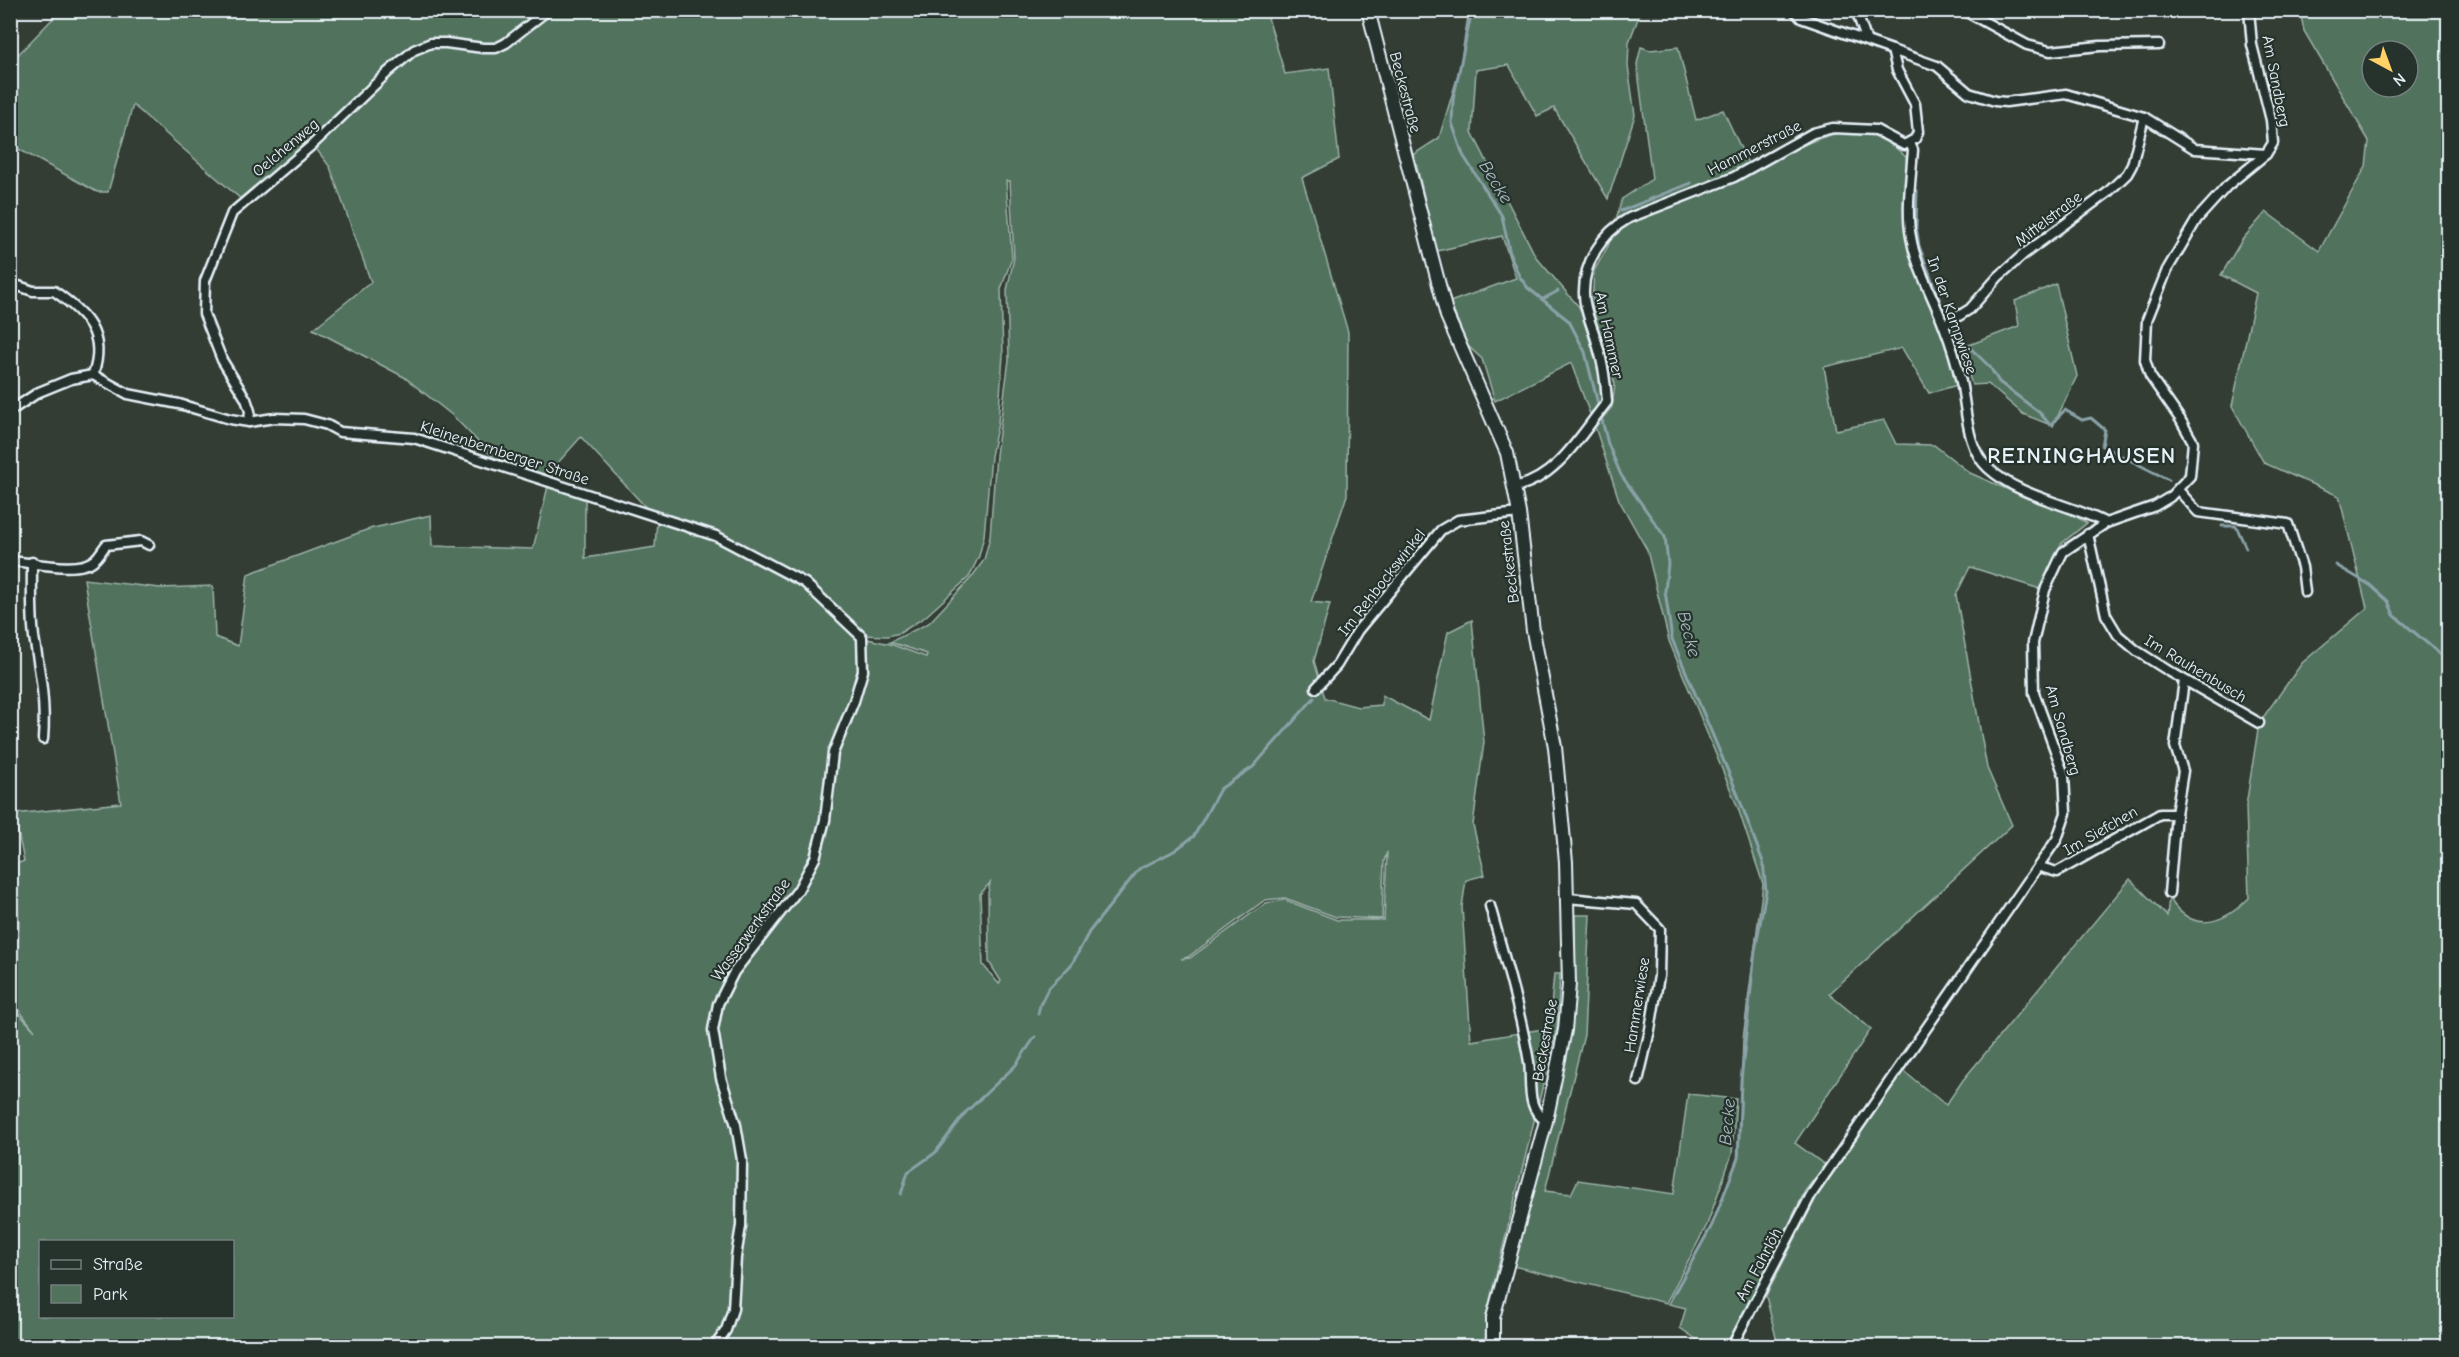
<svg xmlns="http://www.w3.org/2000/svg" width="2459" height="1357" font-family="'Comic Neue',sans-serif">
	<rect width="100%" height="100%" fill="#333d34"/>
	<filter id="ink" filterUnits="userSpaceOnUse"><feTurbulence type="fractalNoise" baseFrequency=".0167" numOctaves="2"/><feDisplacementMap in="SourceGraphic" scale="12" xChannelSelector="R" yChannelSelector="G"/><feConvolveMatrix kernelMatrix="1 2 1 2 8 2 1 2 1" color-interpolation-filters="sRGB"/></filter>
	<g filter="url(#ink)">
		<!-- green -->
		<g fill="#51725d" stroke="#9cb2aa" stroke-width="1.5" fill-rule="evenodd">
			<polygon points="60,11 546,11 496,46 464,43 414,49 329,128 242,200 133,105 108,192 97,192 11,145 10,63"/>
			<path d="M550,11H1266L1285,74L1329,68L1339,159L1302,178L1348,332L1347,495L1311,602L1330,604L1314,661L1325,698L1358,707L1382,705V695L1429,720L1448,632L1472,620L1484,742L1473,825L1485,875L1466,880L1462,907L1471,1041L1549,1028L1554,974H1560L1557,1028L1486,1316L1485,1346H1417L1409,1338L1401,1346H11L10,875L16,924L13,1007L35,1031L16,1006L19,924L14,865L24,861L14,814L121,803L84,579L160,588L213,586L215,637L238,646L248,574L369,529L431,515L432,546L533,549L548,486L585,496V558L655,547L657,520L714,539L803,585L858,639L866,671L863,638L890,644L926,657L927,654L890,642L929,623L971,578L984,560L990,537L996,455L1009,360L1007,290L1014,258L1010,181H1006L1012,258L1001,289L1003,355L998,423L991,456L984,536L979,556L969,577L925,617L900,633L887,636L863,635L807,579L717,534L652,514L581,437L547,475L493,457L453,416L404,377L313,329L371,282L330,167L314,146L415,52L432,45L495,50ZM1387,852L1384,920H1337L1285,900L1266,903L1190,958L1181,959L1188,957L1265,900L1285,898L1336,917L1382,919L1384,861ZM990,883L988,893L989,962L1001,981L999,984L983,965L980,894ZM40,1242H232V1316H40Z"/>
			<polygon points="1469,11 1641,11 1629,42 1628,66 1635,115 1608,199 1554,108 1537,116 1509,65 1476,70 1472,132 1536,257 1580,308 1602,381 1603,400 1590,414 1571,363 1495,401 1482,359 1468,346 1450,302 1516,278 1502,236 1437,251 1414,154 1439,138 1459,72"/>
			<path d="M2300,11H2448V1346H1778L1766,1296L1817,1196L1902,1070L1946,1105L1963,1080L2130,879L2167,916L2169,898C2193,935 2223,924 2249,898L2246,806L2259,723L2302,663L2367,608L2339,496L2264,463L2232,406L2256,293L2221,275L2242,240L2266,212L2319,251L2366,166L2369,141L2304,31ZM2372,51H2408V87H2372Z"/>
			<path d="M1641,47L1650,50L1678,47L1696,120L1723,110L1752,172C1787,154 1839,118 1879,137C1889,142 1898,149 1906,157L1911,199L1910,236L1961,384L1929,393L1902,348L1824,367L1836,430L1884,420L1896,444L1934,445L1970,473L2018,494L2064,510L2087,523L2061,544L2040,589L1970,567L1956,595L1987,768L2012,825L1829,994L1871,1029L1795,1143L1825,1165L1805,1191L1729,1346H1706L1680,1328L1686,1308L1669,1304L1712,1225L1739,1154L1743,1039L1763,884L1738,808L1669,641L1647,550L1619,500L1595,427L1612,407L1615,384L1592,307L1594,271L1608,246L1622,199L1652,179L1637,64Z"/>
			<polygon points="2056,284 2077,376 2053,426 2023,414 1988,384 1972,385 1961,348 2019,326 2015,301"/>
			<path d="M1575,915H1590L1584,1035L1545,1191L1571,1194L1578,1180L1674,1194L1688,1094L1736,1099L1732,1154L1707,1225L1666,1303L1513,1266C1536,1189 1558,1109 1571,1030C1577,992 1575,953 1575,915Z"/>
		</g>
		<g fill="none" stroke-linecap="round" stroke-linejoin="round">
			<!-- stream -->
			<g stroke="#8aa2a8" stroke-width="3">
				<polyline points="1472,10 1453,100 1452,123 1463,155 1502,216 1510,254 1519,276 1528,288 1569,321 1585,352 1608,444 1621,475 1665,537 1668,564 1665,591 1672,639 1736,790 1763,862 1766,891 1755,951 1741,1080 1738,1158 1712,1225 1672,1297"/>
				<polyline points="1917,191 1916,226 1919,246 1944,312"/>
				<polyline points="1621,211 1691,183"/>
				<polyline points="1543,299 1558,291"/>
				<polyline points="1960,338 1990,367 1999,382 2040,413 2050,425 2065,410 2082,420 2091,418 2105,430 2102,446 2169,480"/>
				<polyline points="2222,526 2236,526 2246,548"/>
				<polyline points="2336,565 2370,585 2388,601 2394,615 2448,661"/>
				<polyline points="1038,1014 1040,1005 1048,989 1072,964 1089,932 1139,869 1174,851 1194,836 1220,789 1253,767 1314,698"/>
				<polyline points="901,1194 908,1172 935,1153 966,1112 1015,1066 1035,1037"/>
			</g>
			<defs>
				<g id="street">
					<polyline points="1794,10 1801,18 1892,50"/>
					<polyline points="1856,10 1866,39"/>
					<polyline points="1963,10 2027,45 2050,51 2100,46 2159,45"/>
					<path d="M1910,143L1913,150C1911,176 1906,211 1911,237C1916,268 1933,296 1944,326C1951,344 1957,364 1961,382C1967,409 1966,448 1988,468C2021,498 2068,503 2106,523"/>
					<path d="M10,283L33,291H54C87,314 107,335 93,375"/>
					<polyline points="1944,325 1970,309 1998,277 2024,254 2107,193 2127,174 2132,165 2144,117"/>
					<polyline points="10,411 39,392 71,379 93,375 128,394 179,404 230,419 249,422 274,418 304,419 327,425 340,432 414,438 716,536 805,583 862,637 863,671 854,701 833,753 825,820 815,858 798,890 734,972 718,1004 713,1030 721,1078 736,1125 742,1160 741,1226 736,1257 733,1309 726,1330 715,1346"/>
					<polyline points="249,422 250,411 246,399 222,360 204,314 205,281 232,213 312,145 388,72 414,50 431,43 446,43 483,48 496,48 506,43 548,10"/>
					<path d="M1514,487C1557,479 1581,434 1607,402C1606,382 1603,363 1597,343C1593,327 1584,311 1584,294C1583,263 1602,233 1629,218L1734,177L1813,133L1833,128L1876,130L1904,145L1915,139L1918,132L1915,104L1897,70L1892,50L1937,66L1969,93L1995,101L2006,102L2066,94L2144,117L2195,149L2266,154"/>
					<polyline points="2179,491 2198,512 2288,524 2302,567 2305,592"/>
					<polyline points="2088,534 2106,615 2118,635 2137,651 2167,670 2259,723"/>
					<path d="M10,561C31,562 79,574 94,560C99,556 102,550 106,545L141,541L149,545"/>
					<path d="M32,562C32,587 31,613 34,637C40,672 46,704 43,739"/>
					<polyline points="1316,688 1337,665 1358,630 1441,530 1458,520 1519,513"/>
					<polyline points="2040,867 2057,872 2160,814 2176,814"/>
					<polyline points="2169,893 2176,814 2183,771 2175,746 2184,681"/>
					<polyline points="1567,898 1636,904 1660,929 1659,976 1650,1030 1638,1081"/>
					<path d="M1490,906C1504,957 1520,1009 1529,1062C1532,1084 1525,1107 1546,1121"/>
					<polyline points="1732,1346 1811,1195 2057,839 2066,813 2064,775 2034,693 2033,643 2045,590 2063,552 2106,523 2155,506 2170,497 2190,476 2193,442 2180,419 2150,376 2145,360 2147,320 2167,270 2197,219 2227,186 2266,154 2273,143 2271,120 2252,45 2249,10"/>
				</g>
				<polyline id="secondary" points="1368,10 1447,316 1507,453 1519,513 1533,631 1555,747 1566,862 1569,984 1565,1030 1546,1121 1493,1318 1493,1346"/>
			</defs>
			<!-- street casing -->
			<use href="#street" stroke="#e8f1f8" stroke-width="13"/>
			<!-- secondary casing -->
			<use href="#secondary" stroke="#e8f1f8" stroke-width="16"/>
			<!-- street -->
			<use href="#street" stroke="#26332d" stroke-width="8"/>
			<!-- secondary -->
			<use href="#secondary" stroke="#26332d" stroke-width="12"/>
		</g>
	</g>
	<g text-anchor="middle" stroke-width="4.5" stroke-linejoin="round" paint-order="stroke">
		<!-- street labels -->
		<g font-size="16" fill="#e8f1f8" stroke="#26332d">
			<text transform="translate(2277 81) rotate(79)" y="6">Am Sandberg</text>
			<text transform="translate(1406 92) rotate(75)" y="6">Beckestraße</text>
			<text transform="translate(285 147) rotate(-40)" y="6">Oelchenweg</text>
			<text transform="translate(1754 147) rotate(-27)" y="6">Hammerstraße</text>
			<text transform="translate(2048 218) rotate(-37)" y="6">Mittelstraße</text>
			<text transform="translate(1953 315) rotate(71)" y="6">In der Kampwiese</text>
			<text transform="translate(1610 335) rotate(78)" y="6">Am Hammer</text>
			<text transform="translate(505 452) rotate(18)" y="6">Kleinenbernberger Straße</text>
			<text transform="translate(1508 562) rotate(-97)" y="6">Beckestraße</text>
			<text transform="translate(1381 582) rotate(-52)" y="6">Im Rehbockswinkel</text>
			<text transform="translate(2196 668) rotate(31)" y="6">Im Rauhenbusch</text>
			<text transform="translate(2064 730) rotate(74)" y="6">Am Sandberg</text>
			<text transform="translate(2100 830) rotate(-30)" y="6">Im Siefchen</text>
			<text transform="translate(750 929) rotate(-54)" y="6">Wasserwerkstraße</text>
			<text transform="translate(1636 1005) rotate(-81)" y="6">Hammerwiese</text>
			<text transform="translate(1544 1040) rotate(-80)" y="6">Beckestraße</text>
			<text transform="translate(1758 1264) rotate(-62)" y="6">Am Fahrlöh</text>
		</g>
		<!-- water labels -->
		<g font-size="18" font-style="italic" fill="#aabdc3" stroke="#26332d">
			<text transform="translate(1496 182) rotate(58)" y="6">Becke</text>
			<text transform="translate(1689 634) rotate(75)" y="6">Becke</text>
			<text transform="translate(1727 1122) rotate(-85)" y="6">Becke</text>
		</g>
		<!-- district labels -->
		<g font-size="22" font-weight="bold" letter-spacing="1.5" fill="#e8f1f8" stroke="#26332d">
			<text x="2082" y="463">REININGHAUSEN</text>
		</g>
	</g>
	<!-- margin -->
	<rect width="2459" height="1357" fill="none" stroke="#26332d" stroke-width="36"/>
	<rect x="18" y="18" width="2423" height="1321" fill="none" stroke="#e8f1f8" stroke-width="2" filter="url(#ink)"/>
	<!-- legend -->
	<rect x="39" y="1240" width="195" height="78" fill="#26332d" stroke="#747f7e" stroke-width="1.5"/>
	<rect x="51" y="1260" width="30" height="9" fill="#26332d" stroke="#747f7e" stroke-width="1.5"/>
	<text x="93" y="1270" font-size="18" fill="#e8f1f8">Straße</text>
	<rect x="51" y="1285" width="30" height="18" fill="#51725d" stroke="#747f7e" stroke-width="1.5"/>
	<text x="93" y="1300" font-size="18" fill="#e8f1f8">Park</text>
	<!-- north arrow -->
	<g transform="translate(2390 69) rotate(139)"><circle r="28" fill="#26332d" stroke="#747f7e" stroke-width="1.5"/>
	<path d="M0-4.5L10 22L0 15L-10 22Z" fill="#ffd166"/>
	<text y="-9" font-size="16" font-weight="bold" text-anchor="middle" fill="#e8f1f8">N</text>
	</g>
</svg>
